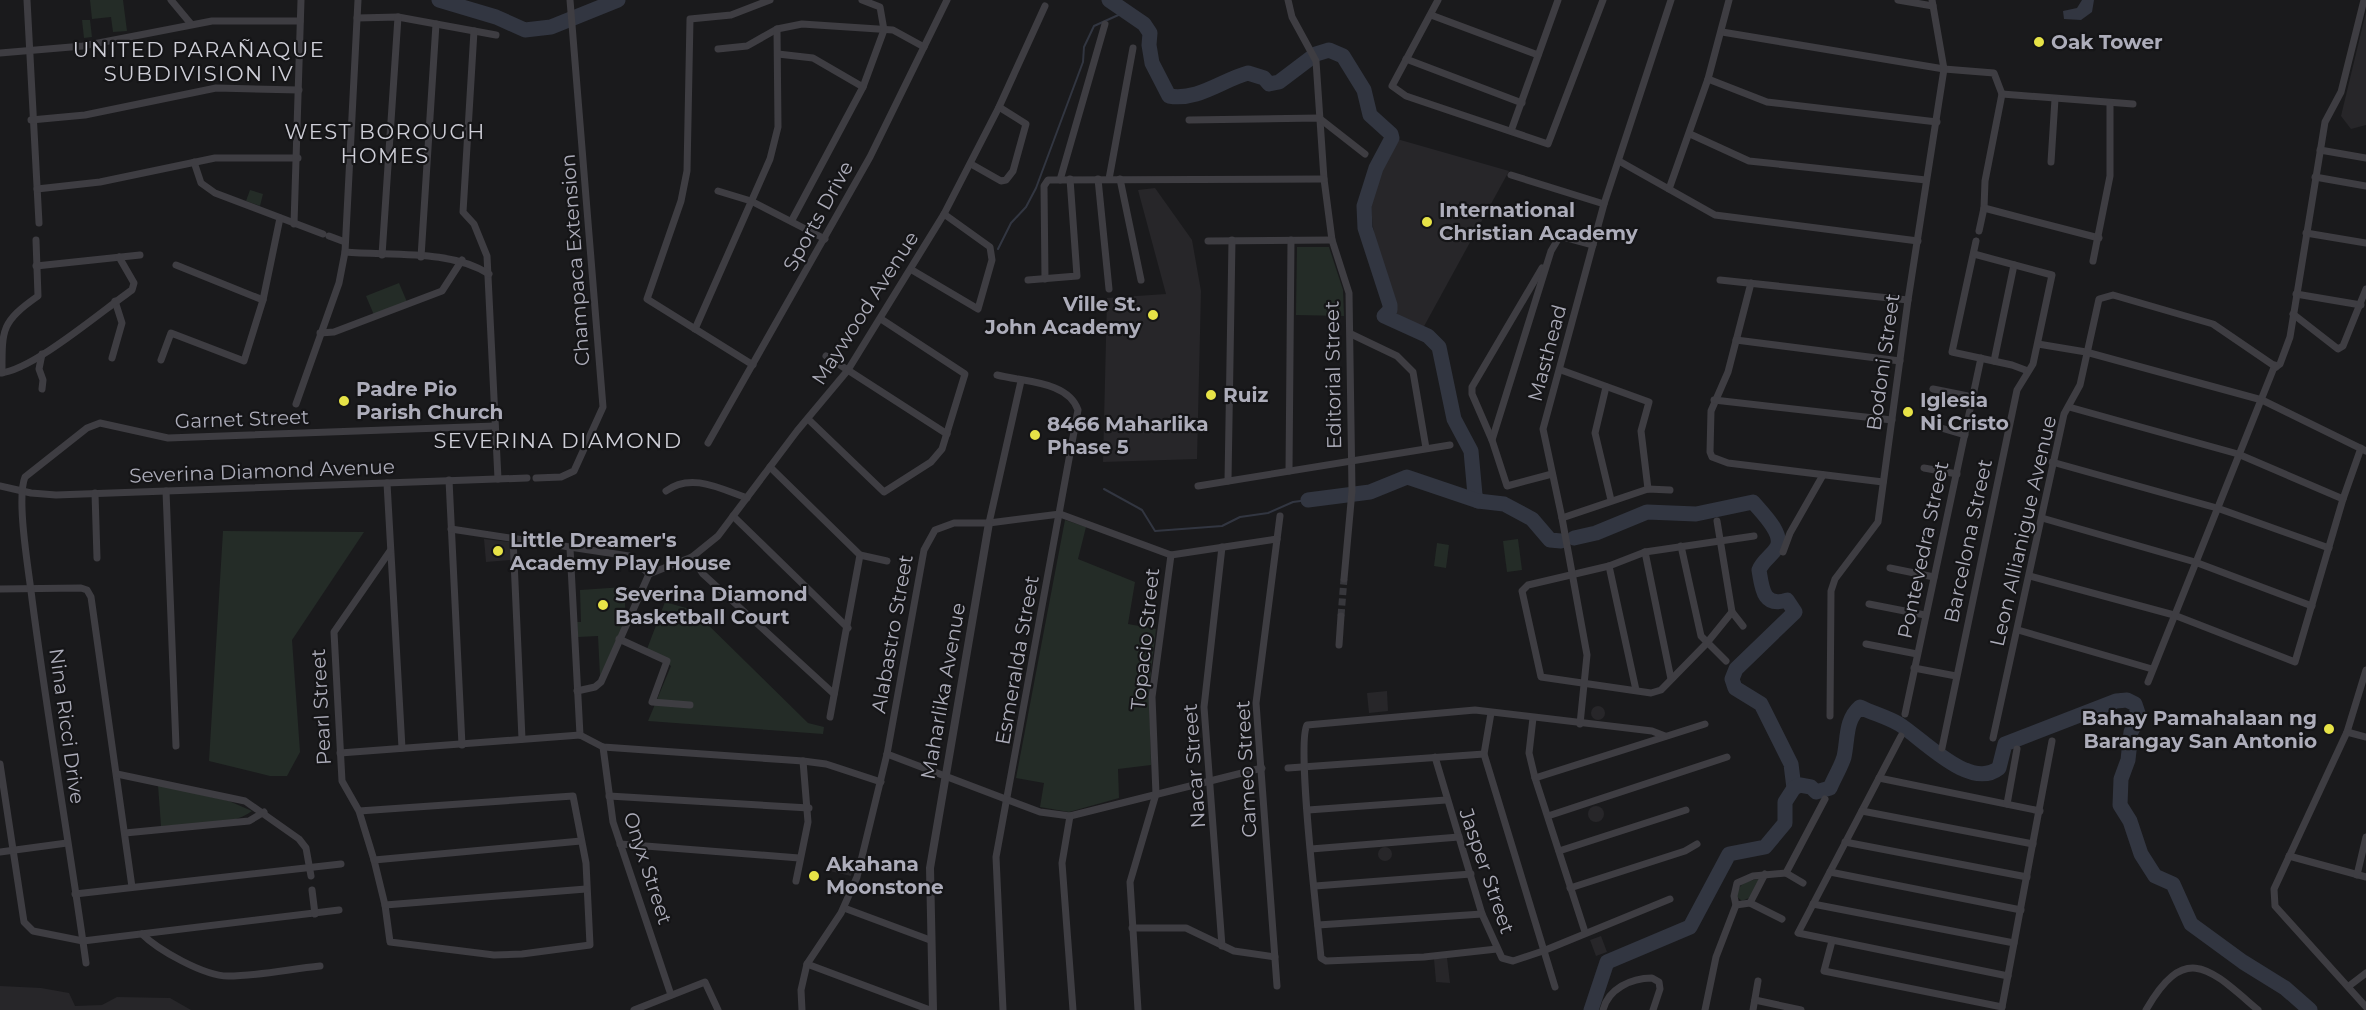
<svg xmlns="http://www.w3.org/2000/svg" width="2366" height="1010" font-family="Montserrat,sans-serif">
	<rect width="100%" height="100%" fill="#1a1a1c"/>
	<!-- built -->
	<g fill="#272629">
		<polygon points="2366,12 2366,125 2351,129 2341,116"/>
		<polygon points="1397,139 1509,171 1422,330 1398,318 1375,244 1370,200 1380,172"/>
		<polygon points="1155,188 1192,240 1201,291 1197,459 1103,462 1107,298 1166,294 1138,190"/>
		<polygon points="484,539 510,542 511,560 486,562"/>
		<polygon points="1387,691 1388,711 1369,713 1367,693"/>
		<circle cx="1598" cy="713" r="7"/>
		<circle cx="1596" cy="814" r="8"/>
		<circle cx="1385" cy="854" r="7"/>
		<polygon points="834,857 854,863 851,876 830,871"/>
		<polygon points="1601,936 1607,952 1596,956 1590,940"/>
		<polygon points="1447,958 1450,983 1436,982 1434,959"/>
		<polygon points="0,986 41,988 69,993 75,1006 102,1005 117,997 170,998 191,1010 0,1010"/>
	</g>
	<!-- green -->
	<g fill="#242c27">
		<polygon points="90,0 123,0 127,31 113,32 111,17 92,19"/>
		<polygon points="82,20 90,20 92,37 84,38"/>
		<polygon points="250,190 263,194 260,206 246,201"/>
		<polygon points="1297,247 1329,247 1343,290 1344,316 1296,315"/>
		<polygon points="399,283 407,302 374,315 366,296"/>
		<polygon points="1065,520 1086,527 1078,559 1135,582 1128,624 1156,629 1149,689 1151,765 1118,769 1119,798 1069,812 1040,807 1044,783 1016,778"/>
		<polygon points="223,531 364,532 292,640 300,752 287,776 270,776 209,761"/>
		<polygon points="1518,539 1522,570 1507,572 1503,541"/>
		<polygon points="1437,543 1449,545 1446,568 1434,566"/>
		<polygon points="624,587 626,622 600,676 598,636 578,637 577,622 581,622 580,590"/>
		<polygon points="665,602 693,610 808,723 824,727 823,734 648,721 671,666 647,649"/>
		<path d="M158,785L229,801L252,811C229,828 189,824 161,826Z"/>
		<path d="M1759,879L1749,898L1742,901L1736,896C1739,883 1746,881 1759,879Z"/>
	</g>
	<!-- water -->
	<polygon fill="#323641" points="2082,0 2094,0 2092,12 2081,20 2064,19 2063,11 2077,8"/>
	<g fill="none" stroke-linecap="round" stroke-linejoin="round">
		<!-- stream -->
		<g stroke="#323641" stroke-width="2">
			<polyline points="998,249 1011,223 1026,207 1036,188 1083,62 1084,47 1094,26 1125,12"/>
			<polyline points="1104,489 1142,510 1155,531 1222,526 1240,517 1268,513 1293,502 1308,500"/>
		</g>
		<!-- river -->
		<g stroke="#323641" stroke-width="15">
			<polyline points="439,0 496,17 525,30 551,27 618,0"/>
			<path d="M1109,0L1144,24L1150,33L1149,45L1152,63L1169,96C1198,101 1222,80 1248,73L1264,78L1269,84L1279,82L1316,54L1329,50L1343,56L1364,90L1370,115L1391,134L1392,138L1376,168L1364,206L1365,228L1390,305V310L1384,316L1428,336L1439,347L1454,419L1471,451L1475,495L1478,501"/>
			<polyline points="1308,500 1370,492 1407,477 1478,501 1504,504 1532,519 1550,540 1561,541"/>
			<path d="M1574,538L1596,533L1647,512L1696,514L1753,502C1761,512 1784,533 1777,547C1772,556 1763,560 1759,570C1762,588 1763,608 1787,600L1795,612L1736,669L1732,679L1735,688L1761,704L1791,764L1794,788"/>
			<path d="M1591,1010L1607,962L1690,927L1729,854L1765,847L1785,823V802L1794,788L1800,785L1811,787L1816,792L1830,788C1834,778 1841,767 1844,757C1848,739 1845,720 1860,707C1872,713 1887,717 1899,724C1923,739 1970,791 1999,768L2005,744L2116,701L2127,700L2135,704L2139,716L2131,732L2128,760L2121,779L2120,805L2130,821L2141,854L2155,876L2173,884L2191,924L2243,962L2285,988L2310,1010"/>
		</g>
		<!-- minor-tunnel -->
		<polyline stroke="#37373c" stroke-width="7" stroke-dasharray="7 3.5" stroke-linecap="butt" points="1341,616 1344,579"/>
		<!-- minor -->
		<g stroke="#3e3d42" stroke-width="7">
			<polyline points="27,0 39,223"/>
			<polyline points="171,0 191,24"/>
			<polyline points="1288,0 1292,17 1316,61 1324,179 1332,240 1349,293 1352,491 1344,579"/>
			<polyline points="1438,0 1392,86 1406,96 1548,144 1603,0"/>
			<polyline points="1898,0 1933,6"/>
			<polyline points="1431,15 1538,55"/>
			<polyline points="357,18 398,17 496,35"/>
			<polyline points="474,31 463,212 474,224 487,256 498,479"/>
			<polyline points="1722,32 1944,69 1994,73 2002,94 1985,181 1984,208 1979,231"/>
			<polyline points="718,49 747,46 777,29 802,24 893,30 924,47"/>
			<polyline points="0,53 83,46 212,21 300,21"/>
			<polyline points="778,54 813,58 863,87"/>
			<polyline points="1406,59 1522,103"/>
			<polyline points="1708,79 1767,102 1937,122"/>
			<polyline points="2002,94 2133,104"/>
			<polyline points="31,120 85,115 216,88 299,90"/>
			<polyline points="1189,120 1319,118 1365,154"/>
			<polyline points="1511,131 1558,0"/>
			<polyline points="1690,134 1749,161 1926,180"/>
			<polyline points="2320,150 2366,158"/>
			<polyline points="1619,161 1715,215 1918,241"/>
			<polyline points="194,162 201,183 215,193 323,234"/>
			<polyline points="2051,162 2055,99"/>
			<polyline points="971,164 1001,181 1006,180 1013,171 1026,124 999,107"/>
			<polyline points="1511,175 1604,204"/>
			<polyline points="2315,177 2366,186"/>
			<polyline points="1098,179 1109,289"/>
			<polyline points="1109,179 1133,48"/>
			<polyline points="1120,179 1141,280"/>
			<polyline points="1060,180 1105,24"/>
			<polyline points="37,189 100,182 215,158 298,158"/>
			<polyline points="1669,189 1708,79 1729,0"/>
			<polyline points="718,191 751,201 825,239"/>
			<polyline points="1984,208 2099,238"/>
			<polyline points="792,220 863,87 884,30 880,7 862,0"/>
			<polyline points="294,224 301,0"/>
			<polyline points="2306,233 2366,243"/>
			<polyline points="329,236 345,242"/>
			<polyline points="1208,241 1332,240"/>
			<polyline points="1976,241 1952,352 2012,365 2028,371"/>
			<path d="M345,252C390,256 450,249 489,274"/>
			<polyline points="382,255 398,17"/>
			<polyline points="421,257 436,24"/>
			<polyline points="2093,261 2110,176 2110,103"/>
			<polyline points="176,265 263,300"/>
			<polyline points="36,266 140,255"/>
			<polyline points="912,270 978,309 992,260 990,247 944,214"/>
			<polyline points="1045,279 1044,186 1048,180 1324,179"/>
			<polyline points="1028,280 1077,276 1070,179"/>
			<polyline points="1720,280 1908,300"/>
			<polyline points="1751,283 1728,372 1711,411 1710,452 1712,457 1728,463 1883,482"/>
			<polyline points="2296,294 2361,305"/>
			<polyline points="2293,314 2338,349 2343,346 2366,289"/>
			<polyline points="695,329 770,159 778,127 777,29"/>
			<polyline points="320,333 334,332 442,291 462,260"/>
			<polyline points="1351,334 1397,356 1413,372 1426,448"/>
			<polyline points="1736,340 1900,361"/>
			<polyline points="2038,344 2086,352 2262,400 2366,451"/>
			<polyline points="42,354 39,369 43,380 42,389"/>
			<polyline points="826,356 947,434"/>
			<polyline points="112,358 122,323 115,301"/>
			<polyline points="161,360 171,333 244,361 263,300 280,218"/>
			<polyline points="1994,361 2014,265"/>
			<polyline points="753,365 647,299 681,201 687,171 690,19 731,15 770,0"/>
			<polyline points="2276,367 2280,364 2290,337 2325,122 2341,92 2364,0"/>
			<polyline points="1561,370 1649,402 1641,431 1648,489"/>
			<path d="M0,373C32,371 103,310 132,290L134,283L119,257"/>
			<path d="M2,373C2,329 1,322 38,296L36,240"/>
			<path d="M997,375C1024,382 1068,381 1078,410L996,857L1003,1010"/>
			<polyline points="1606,387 1595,433 1611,500"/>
			<polyline points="1933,389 1973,397"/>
			<polyline points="1714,400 1892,420"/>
			<polyline points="296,404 339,283 345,252 358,0"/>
			<polyline points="2069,407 2238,454 2343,499"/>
			<polyline points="808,419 884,492 931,462 942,449 965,374 881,319"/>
			<polyline points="1931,425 1965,435"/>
			<polyline points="1492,440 1472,394 1472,387 1542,268"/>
			<polyline points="708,443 870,157 947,0"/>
			<polyline points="2052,462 2217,508 2329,548"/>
			<polyline points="770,467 860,555 887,561"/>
			<polyline points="1924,468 1957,474"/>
			<polyline points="1289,471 1291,240"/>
			<polyline points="1552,474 1507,486 1492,440 1551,251 1560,236 1593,245"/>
			<polyline points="536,478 561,477 574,471 603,407 570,0"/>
			<polyline points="449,480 462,745"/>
			<polyline points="1228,481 1232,240"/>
			<polyline points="387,483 402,748"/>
			<polyline points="0,486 31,493 56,495 527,478"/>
			<polyline points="1198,486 1450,445"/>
			<polyline points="166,491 176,746"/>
			<path d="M666,491C691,472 721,489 747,498"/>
			<polyline points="95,493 97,558"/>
			<polyline points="733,516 848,628"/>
			<polyline points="1562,518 1648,489 1670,490"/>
			<polyline points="2042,518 2195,562 2312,606"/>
			<polyline points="1717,521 1732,612 1743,626"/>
			<polyline points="989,523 1021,381"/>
			<polyline points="451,529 629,556 649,574"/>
			<polyline points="513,538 522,739"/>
			<polyline points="1681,546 1701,636 1726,661"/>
			<polyline points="570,548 580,735"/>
			<polyline points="1645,552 1671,679"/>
			<polyline points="1783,552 1790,533 1823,475"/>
			<polyline points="692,557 703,574 834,694"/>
			<polyline points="1609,566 1636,690"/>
			<polyline points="1890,568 1934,577"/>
			<polyline points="649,574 692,557 718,536 797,431 848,370 944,214 999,107 1045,6"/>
			<polyline points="2030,576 2174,615 2295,662 2343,499 2361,448"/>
			<polyline points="0,589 81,588 87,590 91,597 132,887"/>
			<polyline points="1869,604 1925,615"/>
			<polyline points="1732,612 1706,644 1661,690 1651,693 1541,677 1522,591 1528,585 1609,566 1645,552 1754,536"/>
			<polyline points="2018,630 2152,669"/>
			<polyline points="619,639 667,661 652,702 690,705"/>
			<polyline points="1866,644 1917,654"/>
			<polyline points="1339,645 1341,616"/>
			<polyline points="1914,668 1956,676"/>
			<polyline points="2366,670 2347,732 2274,889 2275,906 2366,1007"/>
			<polyline points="2148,682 2275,365"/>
			<polyline points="577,691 595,687 601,682 649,574"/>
			<polyline points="1491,713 1484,754 1555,987"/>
			<polyline points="1905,714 1981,358"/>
			<polyline points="1830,716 1831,591 1835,579 1878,522 1908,300 1944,69 1932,0"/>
			<polyline points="830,717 860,555"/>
			<polyline points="1533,718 1529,753 1535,778 1585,932"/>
			<polyline points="1580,724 1587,655 1562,518 1543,429 1604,204 1671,0"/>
			<polyline points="2347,732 2366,737"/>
			<polyline points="580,735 603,747 803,761 826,764 881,782"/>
			<polyline points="1901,736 1798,933 2008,976"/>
			<polyline points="1993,738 2064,414 2080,385 2099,299 2113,295 2213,324 2276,367"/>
			<polyline points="603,747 613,822 671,995"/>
			<polyline points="1942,748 2017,390 2033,364 2052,275 1974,254"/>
			<polyline points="340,753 580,735"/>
			<polyline points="887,754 1040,812 1070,816 1262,768"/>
			<polyline points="1435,757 1482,914 1502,958 1513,961 1543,951 1670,899"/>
			<polyline points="0,764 24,922 33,931 83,941 339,910"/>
			<polyline points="1288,768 1484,754"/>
			<polyline points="117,774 245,801 299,839 306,848 311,876"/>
			<polyline points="1535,778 1705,724"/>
			<polyline points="1879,778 2040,811"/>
			<polyline points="609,796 809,808"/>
			<polyline points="2007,804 2017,749"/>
			<polyline points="1308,810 1446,800"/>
			<polyline points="359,811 573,796 586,863 590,945 522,954 494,955 390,942 385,905 374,860 359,811 342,781 334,632 390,551"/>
			<polyline points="1862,811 2033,844"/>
			<polyline points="1070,816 1062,863 1073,1010"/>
			<polyline points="1548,816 1727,757"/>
			<polyline points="125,833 249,821 264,812"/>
			<polyline points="1845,842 2027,877"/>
			<polyline points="620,844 799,858"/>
			<polyline points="1311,849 1459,837"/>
			<polyline points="1559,851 1686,810"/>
			<polyline points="0,852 67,843"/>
			<polyline points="2289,856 2366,877"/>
			<polyline points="374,860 581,841"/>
			<polyline points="1830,872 2021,910"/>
			<polyline points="1786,873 1803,883"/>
			<polyline points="2357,875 2366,837"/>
			<polyline points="796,881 808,822 803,761"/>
			<polyline points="1315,886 1471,874"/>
			<polyline points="1570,888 1685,851 1697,844"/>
			<polyline points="312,890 315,914"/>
			<polyline points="75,894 341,864"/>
			<polyline points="1750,903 1765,874"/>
			<polyline points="1813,904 2014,943"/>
			<polyline points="385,905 586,889"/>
			<polyline points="1736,905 1750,903 1782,919"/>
			<polyline points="844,908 930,940"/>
			<polyline points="1318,925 1482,914"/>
			<polyline points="1132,928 1186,928 1234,951 1275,957"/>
			<path d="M142,934C158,950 204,976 228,976C258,976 290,969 320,966"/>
			<polyline points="1832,941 1824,971 2002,1007"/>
			<polyline points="1222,946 1204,707 1222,547"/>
			<path d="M1497,949L1424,957L1326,961L1321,958C1318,924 1296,744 1307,725L1475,710L1652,731L1665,736"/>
			<path d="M86,963C69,842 48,721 32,599C29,572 16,499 25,477L87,428L100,423L168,438L495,426"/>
			<polyline points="807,964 930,1010"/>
			<polyline points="1277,986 1256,703 1280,516"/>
			<polyline points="2349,986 2366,973"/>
			<polyline points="1755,1000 1801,1010"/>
			<polyline points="2002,1007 2052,741"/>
			<polyline points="634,1010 705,982 718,1010"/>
			<polyline points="802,1010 801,990 807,964 841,913 857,877 887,754 924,550 935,530 954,523 989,523 1060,514 1171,555 1277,539"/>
			<polyline points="1138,1010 1130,882 1156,794 1152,697 1171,555"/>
			<path d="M1603,1010C1608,989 1631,978 1652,978L1659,982L1660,989L1653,1010"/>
			<polyline points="1705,1010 1716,957 1736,905 1734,896 1737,883 1753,876 1786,873 1825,799"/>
			<polyline points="1753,1010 1758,981"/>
			<path d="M2146,1010C2186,940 2211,970 2258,1010"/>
		</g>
		<!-- tertiary -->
		<polyline stroke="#3e3d42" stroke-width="8" points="933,1010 930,868 989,523"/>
	</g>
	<!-- markers -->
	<g fill="#e7e347" stroke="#151517" stroke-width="2">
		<circle cx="2039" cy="42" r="6"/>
		<circle cx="1427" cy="222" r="6"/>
		<circle cx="1153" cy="315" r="6"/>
		<circle cx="1211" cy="395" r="6"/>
		<circle cx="344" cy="401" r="6"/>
		<circle cx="1908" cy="412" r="6"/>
		<circle cx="1035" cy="435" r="6"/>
		<circle cx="498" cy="551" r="6"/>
		<circle cx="603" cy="605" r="6"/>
		<circle cx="2329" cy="729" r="6"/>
		<circle cx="814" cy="876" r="6"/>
	</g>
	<g text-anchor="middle" stroke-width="4.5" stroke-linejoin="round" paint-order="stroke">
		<!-- poi labels -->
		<g font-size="20" font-weight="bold" fill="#adadba" stroke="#151517" text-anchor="start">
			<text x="2051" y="49">Oak Tower</text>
			<text x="1439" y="217">International<tspan x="1439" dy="23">Christian Academy</tspan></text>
			<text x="1141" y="311" text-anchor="end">Ville St.<tspan x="1141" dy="23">John Academy</tspan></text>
			<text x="356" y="396">Padre Pio<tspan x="356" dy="23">Parish Church</tspan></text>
			<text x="1223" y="402">Ruiz</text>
			<text x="1920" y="407">Iglesia<tspan x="1920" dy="23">Ni Cristo</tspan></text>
			<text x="1047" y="431">8466 Maharlika<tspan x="1047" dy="23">Phase 5</tspan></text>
			<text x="510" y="547">Little Dreamer's<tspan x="510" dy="23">Academy Play House</tspan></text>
			<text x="615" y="601">Severina Diamond<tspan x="615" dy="23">Basketball Court</tspan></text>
			<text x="2317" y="725" text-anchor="end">Bahay Pamahalaan ng<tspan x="2317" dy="23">Barangay San Antonio</tspan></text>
			<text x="826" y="871">Akahana<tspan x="826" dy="23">Moonstone</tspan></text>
		</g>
		<!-- street labels -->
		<g font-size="20" fill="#adadba" stroke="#151517">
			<text transform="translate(818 216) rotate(-61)" y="7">Sports Drive</text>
			<text transform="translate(575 260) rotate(-94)" y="7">Champaca Extension</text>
			<text transform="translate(865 308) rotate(-57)" y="7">Maywood Avenue</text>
			<text transform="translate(1547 353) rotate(-75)" y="7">Masthead</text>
			<text transform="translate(1883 362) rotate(-82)" y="7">Bodoni Street</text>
			<text transform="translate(1333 375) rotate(-91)" y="7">Editorial Street</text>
			<text transform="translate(242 419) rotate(-2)" y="7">Garnet Street</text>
			<text transform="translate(262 471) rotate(-2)" y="7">Severina Diamond Avenue</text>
			<text transform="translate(2023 531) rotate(-77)" y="7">Leon Allianigue Avenue</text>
			<text transform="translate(1968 541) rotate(-78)" y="7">Barcelona Street</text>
			<text transform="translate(1923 550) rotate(-78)" y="7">Pontevedra Street</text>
			<text transform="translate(892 634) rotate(-80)" y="7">Alabastro Street</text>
			<text transform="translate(1145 639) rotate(-84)" y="7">Topacio Street</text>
			<text transform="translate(1017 660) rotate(-80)" y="7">Esmeralda Street</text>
			<text transform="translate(943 691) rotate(-80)" y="7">Maharlika Avenue</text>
			<text transform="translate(321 707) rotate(-93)" y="7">Pearl Street</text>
			<text transform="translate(67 726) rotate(82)" y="7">Nina Ricci Drive</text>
			<text transform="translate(1194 766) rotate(-94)" y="7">Nacar Street</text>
			<text transform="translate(1246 769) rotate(-93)" y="7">Cameo Street</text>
			<text transform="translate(648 868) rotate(72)" y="7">Onyx Street</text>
			<text transform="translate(1487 871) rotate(71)" y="7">Jasper Street</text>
		</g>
		<!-- neighbourhood labels -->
		<g font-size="21" letter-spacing="1.5" fill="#ceced7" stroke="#151517">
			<text x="199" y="57">UNITED PARAÑAQUE<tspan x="199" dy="24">SUBDIVISION IV</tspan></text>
			<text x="385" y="139">WEST BOROUGH<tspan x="385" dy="24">HOMES</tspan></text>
			<text x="558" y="448">SEVERINA DIAMOND</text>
		</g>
	</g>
</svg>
